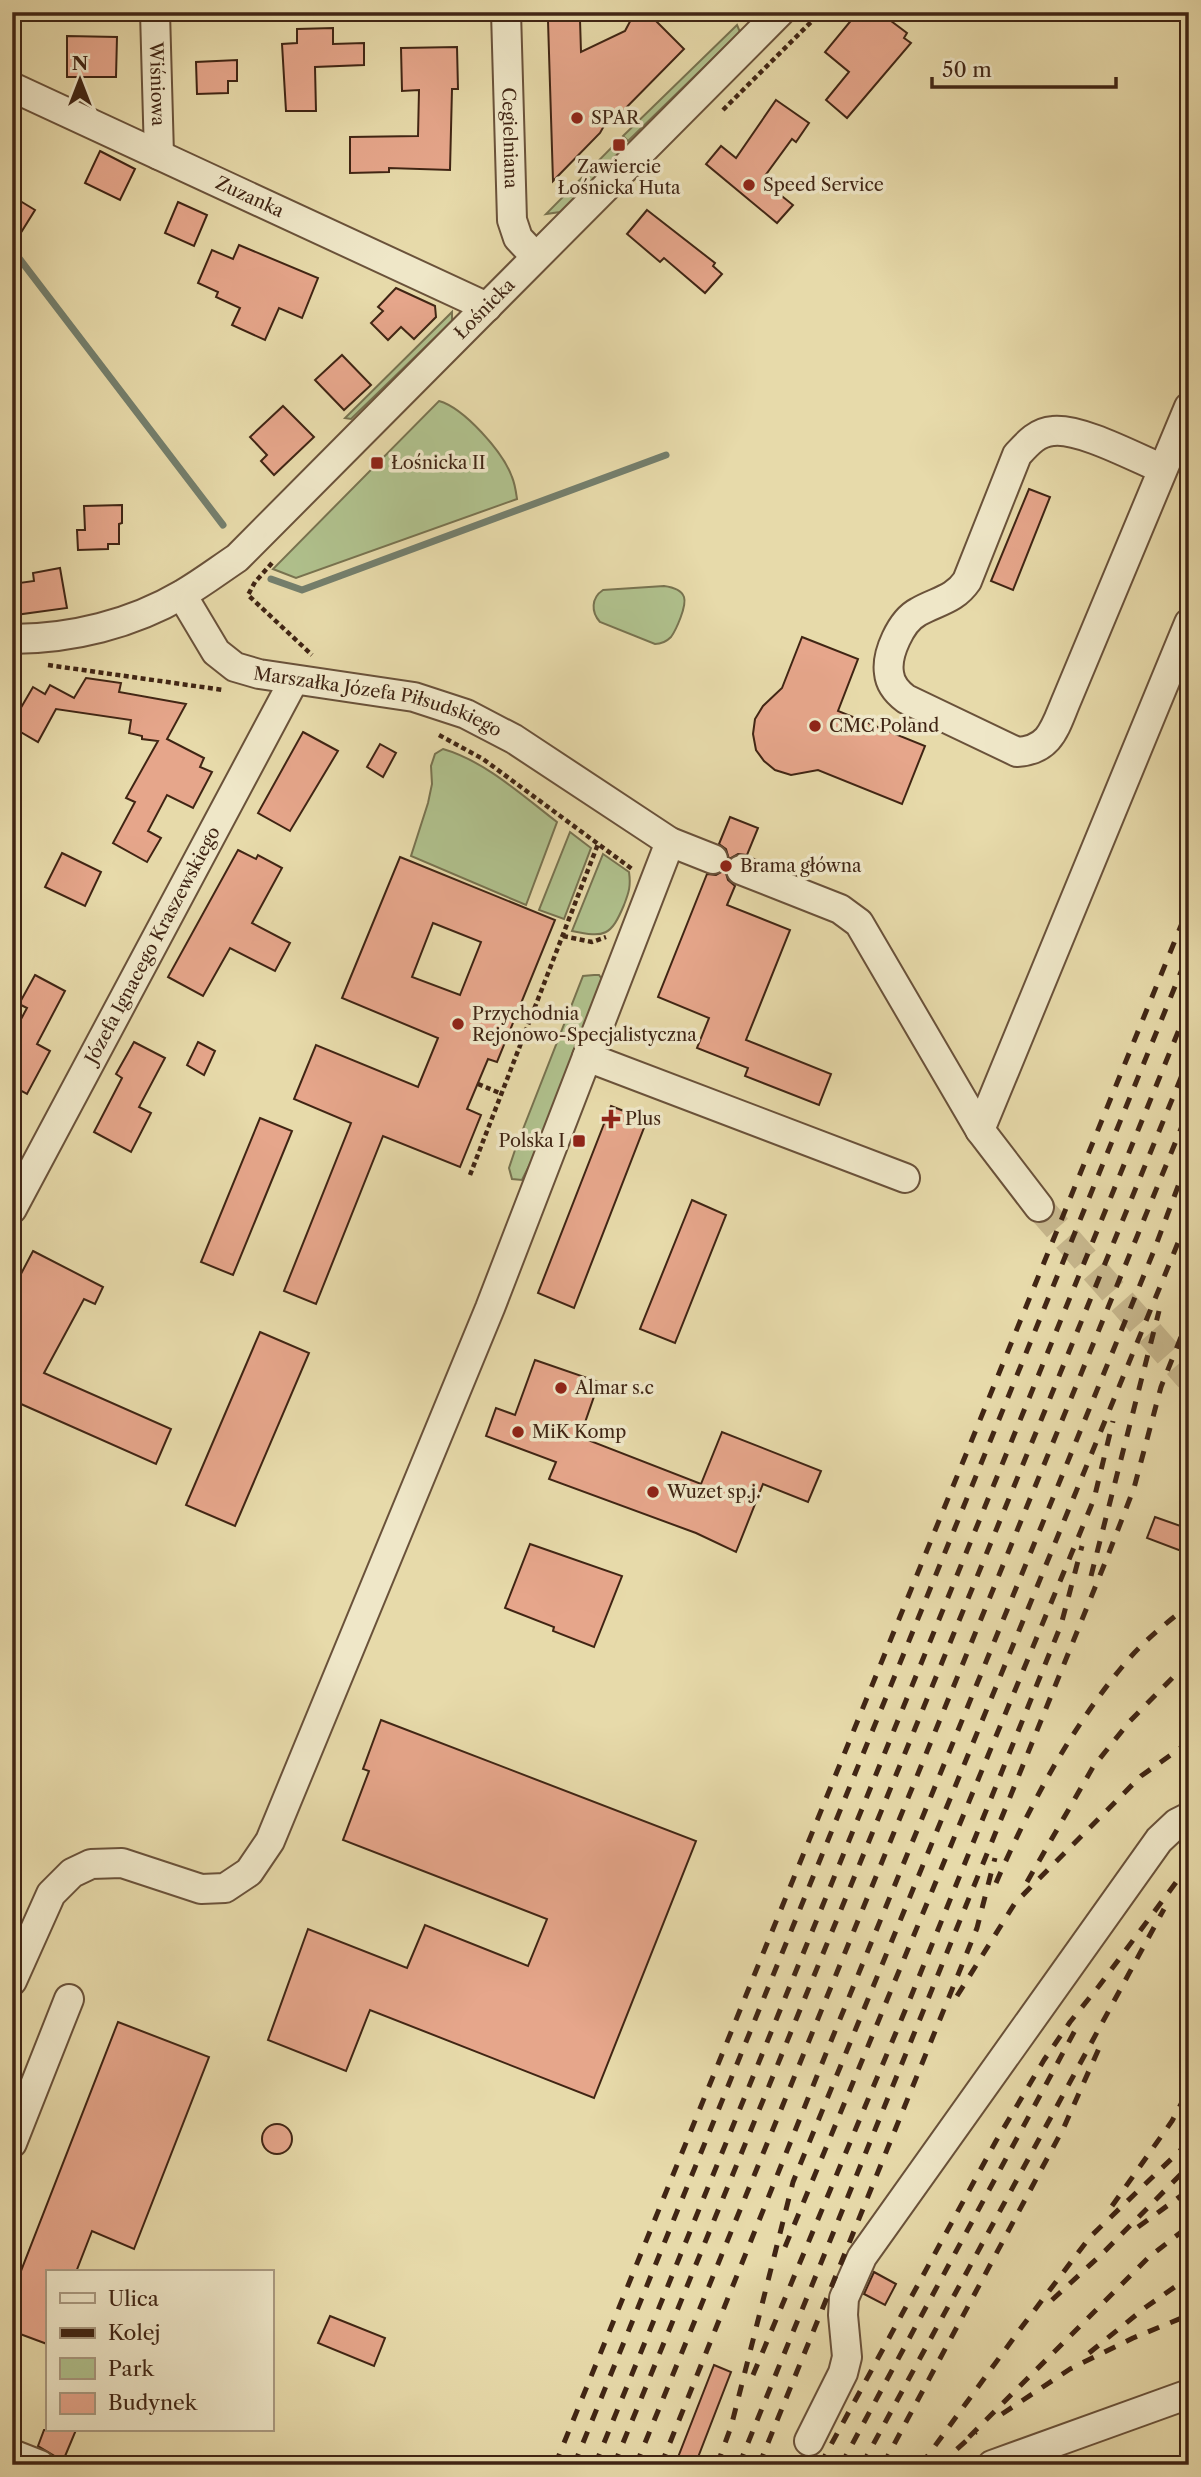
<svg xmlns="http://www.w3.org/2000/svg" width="1201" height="2477" font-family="'Libre Caslon Text',serif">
	<rect width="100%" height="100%" fill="#e7daaa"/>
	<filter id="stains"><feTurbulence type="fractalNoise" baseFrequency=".00286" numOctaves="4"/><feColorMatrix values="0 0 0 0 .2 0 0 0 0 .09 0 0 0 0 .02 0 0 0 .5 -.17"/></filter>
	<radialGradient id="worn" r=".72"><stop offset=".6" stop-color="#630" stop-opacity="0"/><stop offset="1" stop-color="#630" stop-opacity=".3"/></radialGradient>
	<!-- green -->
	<g fill="#b0c18d" stroke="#787350" stroke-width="2">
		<polygon points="737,25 740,32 628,141 623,136"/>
		<polygon points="612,147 619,153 560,212 546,214"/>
		<polygon points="452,312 452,321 351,419 345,418"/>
		<path d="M439,401C464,408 503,452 512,477C515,484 516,492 517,499L296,578L273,569Z"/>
		<path d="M664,586C672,587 681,589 684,597C687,606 676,630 671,637C666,642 662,644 655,644L600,622C591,612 591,598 603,590Z"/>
		<path d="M443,749C485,761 523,796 557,822L526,905L411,856L428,803L432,784L431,766L435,754Z"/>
		<polygon points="570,832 591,848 564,919 539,910"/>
		<path d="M603,854L629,872C631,886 629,892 624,905C611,936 605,938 572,931Z"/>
		<polygon points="594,975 599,975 604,982 534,1156 522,1180 512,1179 509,1168 516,1147 583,976"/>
	</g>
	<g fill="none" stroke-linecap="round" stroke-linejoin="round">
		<!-- stream -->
		<g stroke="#747f6d" stroke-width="7">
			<polyline points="12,249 223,525"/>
			<polyline points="271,579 302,590 666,455"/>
		</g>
	</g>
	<!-- building -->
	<g fill="#e6a68b" stroke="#402514" stroke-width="2" fill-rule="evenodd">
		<polygon points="635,12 647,12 684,49 611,123 605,124 600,133 553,181 548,21 580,20 581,52 625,31"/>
		<polygon points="858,12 879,12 907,33 904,38 911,43 847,118 826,100 849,72 825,52"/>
		<polygon points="333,28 333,44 364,43 364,65 315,67 316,111 286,111 282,44 297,43 297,29"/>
		<polygon points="67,36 117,37 116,77 67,77"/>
		<polygon points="457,47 458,89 452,89 450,170 389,168 389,172 350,173 350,137 418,136 419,90 402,91 401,48"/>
		<polygon points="237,60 237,81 228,81 228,93 197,94 196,62"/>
		<polygon points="776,100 809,123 796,142 792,139 762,180 793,205 777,223 706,164 721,146 736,158"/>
		<polygon points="100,151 135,169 120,200 85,183"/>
		<polygon points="12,196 35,210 12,247"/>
		<polygon points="178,202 207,215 194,246 165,233"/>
		<polygon points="647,210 715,263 713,266 722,274 705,293 664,258 660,262 627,234"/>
		<polygon points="239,245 318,278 302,318 279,308 265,340 232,325 240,308 216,297 218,292 198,283 212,250 233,259"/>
		<polygon points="396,288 435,306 436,317 414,339 401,327 388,340 371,323 383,311 378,307"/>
		<polygon points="342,355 371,385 344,410 315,380"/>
		<polygon points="283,406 314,437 274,475 261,461 267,455 250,437"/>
		<polygon points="1029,489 1050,497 1013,590 991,581"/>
		<polygon points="122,505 122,523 119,524 119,544 108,544 108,549 78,550 77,530 85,530 84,506"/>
		<polygon points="60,568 67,608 15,615 12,584 34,581 33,573"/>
		<polygon points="802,637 858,659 838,711 925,746 902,804 818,770 791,775 775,770 764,761 756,750 753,734 755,719 763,706 782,688"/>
		<polygon points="86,678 121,683 119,692 186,704 167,739 204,758 200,767 212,772 193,808 167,795 148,831 161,838 147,862 113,843 135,802 126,798 158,741 142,739 142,736 129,733 131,720 56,709 38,742 12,727 12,723 33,687 45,694 50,685 74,698"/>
		<polygon points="303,732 338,751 290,831 258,813"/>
		<polygon points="380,744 396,753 383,777 367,767"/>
		<polygon points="730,817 758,828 747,855 738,854 729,859 726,849 719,844"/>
		<polygon points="238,850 256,859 258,855 282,868 252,923 290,943 275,971 230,948 203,996 168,977"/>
		<polygon points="62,853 101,872 85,906 45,887"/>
		<path d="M400,857L555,920L497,1062L488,1059L467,1109L481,1115L460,1167L383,1136L316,1304L284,1291L351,1123L294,1099L316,1045L418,1087L438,1038L342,998ZM433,923L481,942L460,995L412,977Z"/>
		<polygon points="725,870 728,880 735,886 727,905 790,930 746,1040 831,1074 819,1105 745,1076 748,1068 697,1048 709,1018 658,997 707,874 716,875"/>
		<polygon points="35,975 65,991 37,1044 50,1051 27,1094 12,1086 12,1036 27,1008 19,1004"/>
		<polygon points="134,1042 165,1058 139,1107 151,1113 131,1152 94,1132 122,1078 116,1074"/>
		<polygon points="198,1042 215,1051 204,1075 187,1065"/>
		<polygon points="611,1106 647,1120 574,1308 538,1293"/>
		<polygon points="260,1118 292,1131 233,1275 201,1262"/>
		<polygon points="692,1200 726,1215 675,1343 640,1329"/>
		<polygon points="33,1251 103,1287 95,1304 84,1299 44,1373 171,1429 156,1464 12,1400 12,1291"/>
		<polygon points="260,1332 309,1353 235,1526 186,1505"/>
		<polygon points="535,1360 599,1382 580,1437 701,1484 722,1432 821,1471 808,1502 763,1484 736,1552 696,1533 549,1479 556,1462 486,1436 496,1408 515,1415"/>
		<polygon points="1155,1517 1189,1529 1189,1540 1184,1552 1147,1538"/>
		<polygon points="530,1544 622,1576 594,1647 553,1631 554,1627 505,1608"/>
		<polygon points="381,1720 696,1841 594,2098 370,2010 346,2071 268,2040 308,1929 407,1968 425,1925 528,1966 547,1919 343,1840 369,1771 363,1769"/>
		<polygon points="118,2022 209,2057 134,2249 92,2231 76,2272 47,2272 47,2344 12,2331 12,2294"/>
		<circle cx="277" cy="2139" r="15"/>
		<polygon points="874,2272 896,2284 885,2305 864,2294"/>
		<polygon points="330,2316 385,2338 374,2366 318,2343"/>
		<polygon points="714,2365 731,2372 695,2465 675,2465"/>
		<polygon points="44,2430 76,2430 63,2461 38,2446"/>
	</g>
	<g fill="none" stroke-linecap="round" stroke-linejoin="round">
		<!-- minor-tunnel -->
		<polyline stroke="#c6b68c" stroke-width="28" stroke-dasharray="28 14" stroke-linecap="butt" points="1039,1207 1189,1378"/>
		<defs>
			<g id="minor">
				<path id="s1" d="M155,12L159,155"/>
				<path id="s2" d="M506,12L512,220L518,238L535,256"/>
				<path id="s3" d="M12,87L487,307"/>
				<path d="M1163,469C1136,458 1081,428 1053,431C1037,432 1027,444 1017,455L967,581C954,600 937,601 918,612C901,621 886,654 889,673C890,684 898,693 906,699L1017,752C1051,750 1055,727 1067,699L1189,407"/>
				<path id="s4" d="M182,595L216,652L235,667L259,674L414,697L466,714L514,739L670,842L713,859"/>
				<path id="s5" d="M12,639C71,639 132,624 183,594C202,583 219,570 237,558L780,12"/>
				<polyline points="741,870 840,909 859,923 980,1130 1039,1207"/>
				<polyline points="587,1057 905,1178"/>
				<polyline points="980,1130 1189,623"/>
				<path id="s6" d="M12,1209L294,680"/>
				<polyline points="12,1981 51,1894 72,1873 91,1864 122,1863 201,1889 225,1888 249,1872 270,1841 490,1308 670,842"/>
				<polyline points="12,2143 69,1999"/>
				<polyline points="809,2441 843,2373 847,2357 843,2315 844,2298 862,2257 1159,1840 1177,1823 1189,1817"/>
				<polyline points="12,2454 40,2465"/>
				<polyline points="992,2465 1189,2394"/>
			</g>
		</defs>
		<!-- minor casing -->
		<use href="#minor" stroke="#6a523a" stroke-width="32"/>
		<!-- path -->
		<g stroke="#402514" stroke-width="4.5" stroke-dasharray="5 3.5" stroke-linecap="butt">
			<polyline points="723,110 821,12"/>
			<polyline points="272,563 255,582 248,595 312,655"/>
			<polyline points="48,665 223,690"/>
			<polyline points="439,735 483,759 632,869"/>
			<polyline points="563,936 592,942 606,937"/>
			<polyline points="478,1084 502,1094"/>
			<polyline points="470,1175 598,844"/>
		</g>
		<!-- minor -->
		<use href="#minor" stroke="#efe7c8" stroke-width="28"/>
		<!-- rail -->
		<g stroke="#402514" stroke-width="5" stroke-dasharray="12 12" stroke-linecap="butt">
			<polyline points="1091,1576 1159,1311"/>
			<polyline points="1027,1882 1093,1767 1130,1721 1189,1661"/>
			<path d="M996,1883C1029,1807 1069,1731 1122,1667C1141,1643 1165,1624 1189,1605"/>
			<polyline points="957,1996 1015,1903 1141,1776 1189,1742"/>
			<polyline points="1112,2206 1172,2121 1189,2089"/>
			<polyline points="1138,2227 1189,2190"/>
			<polyline points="785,2247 1094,1499 1113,1421"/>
			<polyline points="1052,2300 1104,2252 1189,2166"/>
			<polyline points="1089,2353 1146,2307 1189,2277"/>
			<polyline points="753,2375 912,1994 1061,1625 1082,1546"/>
			<polyline points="1002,2414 1070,2369 1133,2338 1189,2315"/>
			<polyline points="969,2437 1149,2257 1189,2226"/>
			<polyline points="555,2465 1189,906"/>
			<polyline points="574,2465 1189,952"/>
			<polyline points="595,2465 1189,1005"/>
			<polyline points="614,2465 1189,1058"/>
			<polyline points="636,2465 1189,1109"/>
			<polyline points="661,2465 829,2046 1153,1253 1189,1157"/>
			<polyline points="717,2465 731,2427 793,2182 1189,1216"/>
			<polyline points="739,2465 1107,1558 1134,1488 1161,1387 1189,1317"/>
			<polyline points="759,2465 977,1928 995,1858"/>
			<polyline points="820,2465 996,2141 1044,2060 1070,2022 1099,1986 1189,1865"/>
			<polyline points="841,2465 1079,2023"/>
			<polyline points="862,2465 1164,1909"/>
			<polyline points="883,2465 1064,2127 1100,2046"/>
			<polyline points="921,2465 1021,2328 1090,2237 1189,2142"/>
			<polyline points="939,2465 976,2432"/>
		</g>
	</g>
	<!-- markers -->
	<g fill="#8f2418" stroke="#efe7c8" stroke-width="2.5">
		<circle cx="577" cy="118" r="7"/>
		<rect x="612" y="138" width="14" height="14" rx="3.5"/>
		<circle cx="749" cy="185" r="7"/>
		<rect x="370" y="456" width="14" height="14" rx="3.5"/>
		<circle cx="815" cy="726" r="7"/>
		<circle cx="726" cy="866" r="7"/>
		<circle cx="458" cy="1024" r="7"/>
		<path d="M607.5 1108.5h7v7h7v7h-7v7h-7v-7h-7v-7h7z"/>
		<rect x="572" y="1134" width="14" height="14" rx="3.5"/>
		<circle cx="561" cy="1388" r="7"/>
		<circle cx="518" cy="1432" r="7"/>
		<circle cx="653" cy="1492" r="7"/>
	</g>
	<g text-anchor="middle" stroke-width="7" stroke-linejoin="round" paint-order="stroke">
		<!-- street labels -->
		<g font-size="18" fill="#402514" stroke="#efe7c8">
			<text dy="6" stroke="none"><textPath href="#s1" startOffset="72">Wiśniowa</textPath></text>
			<text dy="6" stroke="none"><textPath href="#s2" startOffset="126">Cegielniana</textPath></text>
			<text dy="6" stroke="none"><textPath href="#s3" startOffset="262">Zuzanka</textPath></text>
			<text dy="6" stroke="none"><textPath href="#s5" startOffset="595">Łośnicka</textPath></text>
			<text dy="6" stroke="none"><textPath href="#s4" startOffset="238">Marszałka Józefa Piłsudskiego</textPath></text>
			<text dy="6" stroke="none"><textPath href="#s6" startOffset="299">Józefa Ignacego Kraszewskiego</textPath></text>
		</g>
		<!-- poi labels -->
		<g font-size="18" fill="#402514" stroke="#efe7c8" text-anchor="start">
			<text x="591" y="124">SPAR</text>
			<text x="619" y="173" text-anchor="middle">Zawiercie<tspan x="619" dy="21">Łośnicka Huta</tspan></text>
			<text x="763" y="191">Speed Service</text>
			<text x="391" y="469">Łośnicka II</text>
			<text x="829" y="732">CMC Poland</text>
			<text x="740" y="872">Brama główna</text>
			<text x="472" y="1020">Przychodnia<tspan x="472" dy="21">Rejonowo-Specjalistyczna</tspan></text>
			<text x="625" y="1125">Plus</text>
			<text x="565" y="1147" text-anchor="end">Polska I</text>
			<text x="575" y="1394">Almar s.c</text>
			<text x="532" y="1438">MiK Komp</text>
			<text x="667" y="1498">Wuzet sp.j.</text>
		</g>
	</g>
	<!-- margin -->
	<rect width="1201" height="2477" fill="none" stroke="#e7daaa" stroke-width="42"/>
	<rect x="14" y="14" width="1173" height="2449" fill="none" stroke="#402514" stroke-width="3.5"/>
	<rect x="21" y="21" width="1159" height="2435" fill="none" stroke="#402514" stroke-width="2"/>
	<!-- legend -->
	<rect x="46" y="2270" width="228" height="161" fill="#efe7c8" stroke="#a99980" stroke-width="2"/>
	<rect x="60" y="2293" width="35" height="10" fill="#efe7c8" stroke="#a99980" stroke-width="2"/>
	<text x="108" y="2306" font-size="21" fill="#402514">Ulica</text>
	<rect x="60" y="2328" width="35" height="10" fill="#402514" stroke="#a99980" stroke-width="2"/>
	<text x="108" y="2340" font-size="21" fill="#402514">Kolej</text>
	<rect x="60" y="2358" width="35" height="21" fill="#b0c18d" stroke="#a99980" stroke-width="2"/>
	<text x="108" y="2376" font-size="21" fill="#402514">Park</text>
	<rect x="60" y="2393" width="35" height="21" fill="#e6a68b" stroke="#a99980" stroke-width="2"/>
	<text x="108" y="2410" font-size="21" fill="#402514">Budynek</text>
	<!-- north arrow -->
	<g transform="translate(80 80)" stroke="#efe7c8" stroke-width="5" paint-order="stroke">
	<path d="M0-5L12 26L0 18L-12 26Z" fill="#402514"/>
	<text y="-10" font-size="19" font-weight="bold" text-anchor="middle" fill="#402514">N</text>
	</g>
	<!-- scale -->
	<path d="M932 77v10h184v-10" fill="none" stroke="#402514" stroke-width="3.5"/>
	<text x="942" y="77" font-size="21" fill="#402514" stroke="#efe7c8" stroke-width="5" paint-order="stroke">50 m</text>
	<rect width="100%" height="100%" filter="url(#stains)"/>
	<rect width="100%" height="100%" fill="url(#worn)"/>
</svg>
